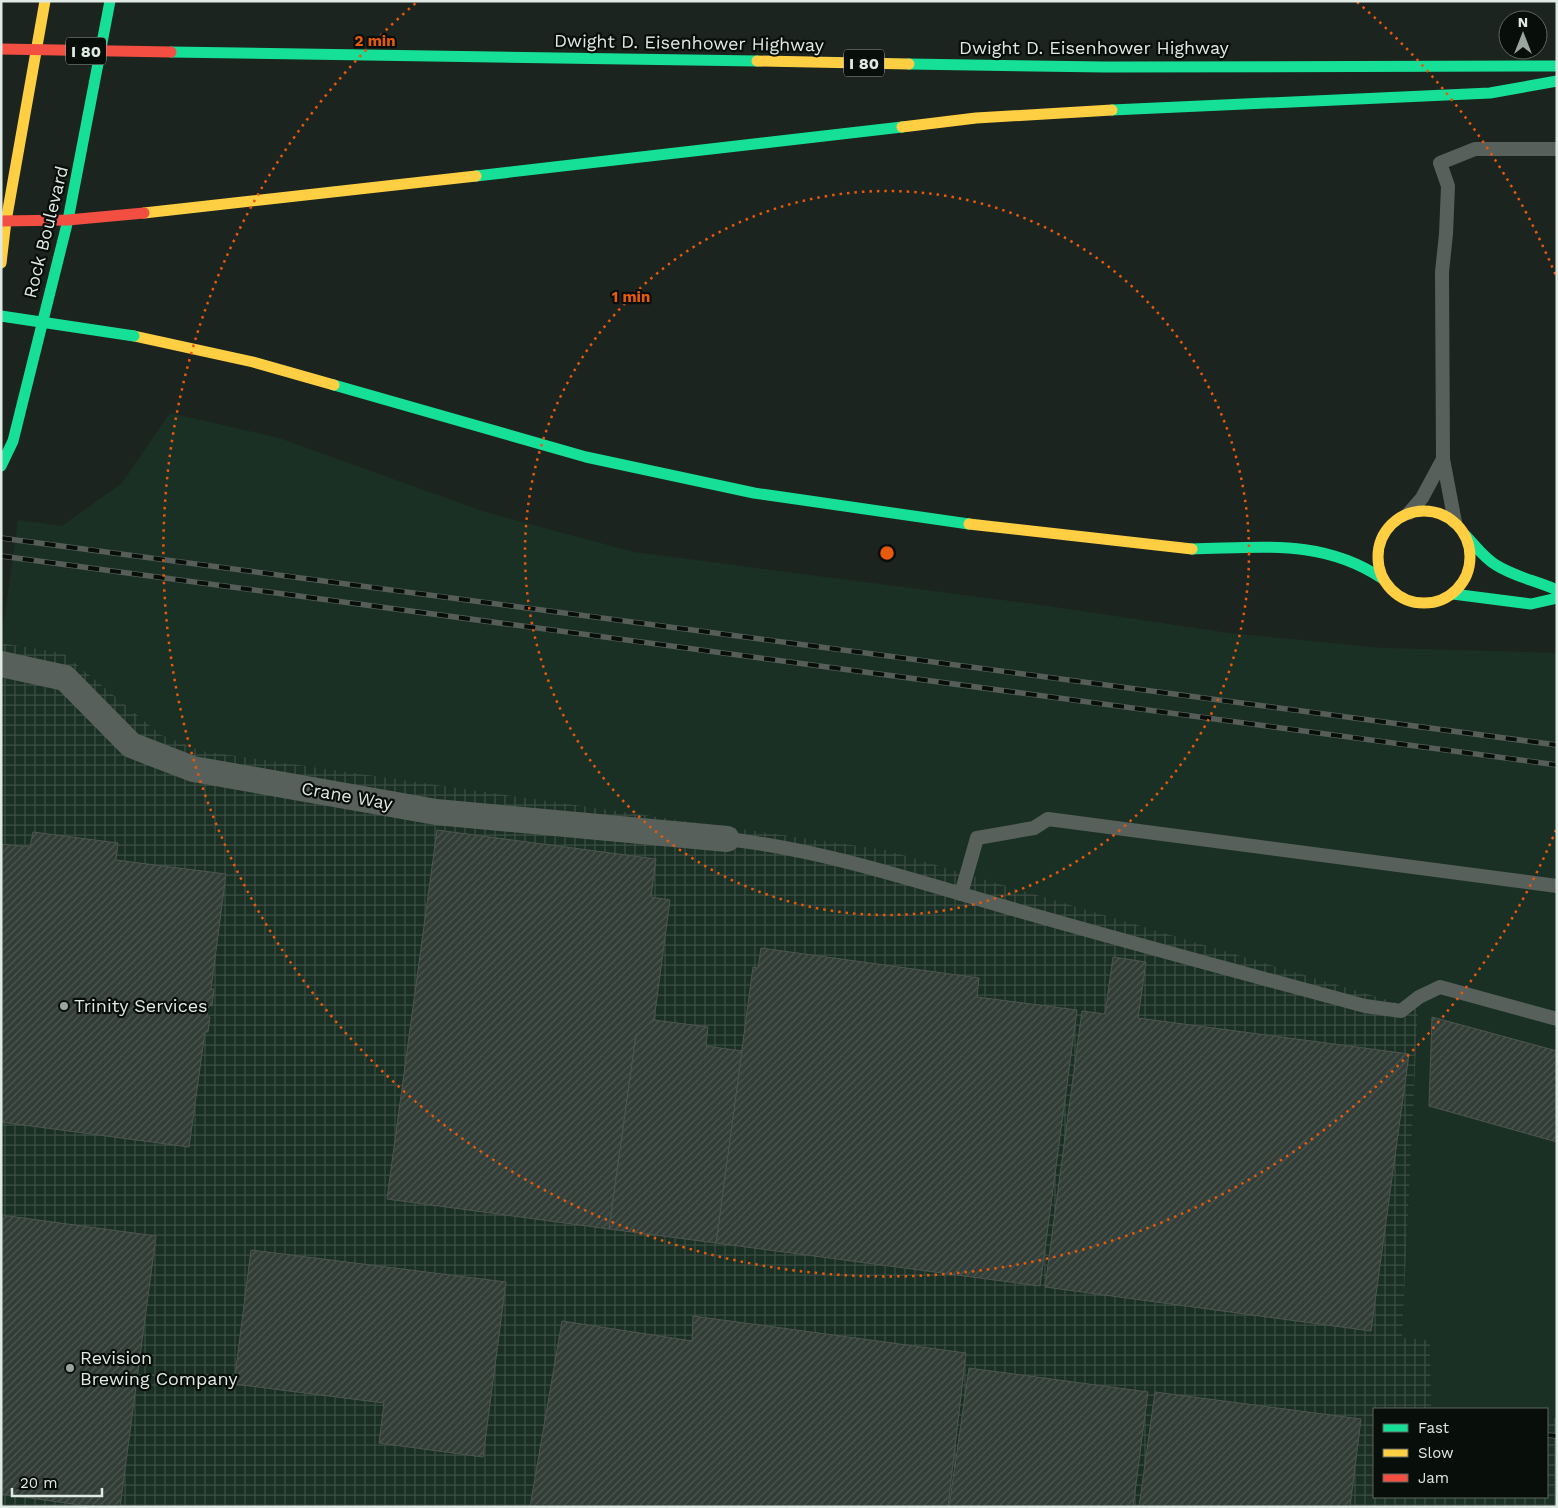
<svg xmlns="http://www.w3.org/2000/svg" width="1558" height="1508" font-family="'Work Sans',sans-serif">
	<defs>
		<pattern id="industrial-grid" width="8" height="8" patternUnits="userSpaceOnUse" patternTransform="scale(1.25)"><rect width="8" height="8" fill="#1b3025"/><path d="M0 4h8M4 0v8" fill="none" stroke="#3c4e44"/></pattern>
		<pattern id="building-hatch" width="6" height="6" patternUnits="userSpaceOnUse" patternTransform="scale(1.25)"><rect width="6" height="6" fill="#313d36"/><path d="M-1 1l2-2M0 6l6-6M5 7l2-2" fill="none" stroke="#4f5953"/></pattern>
	</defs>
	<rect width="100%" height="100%" fill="#1c241f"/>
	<!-- built -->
	<polygon fill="#1b3025" points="170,413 279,438 485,512 634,552 1048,606 1229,633 1384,648 1557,653 1557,1418 1547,1418 1547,1409 1431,1409 1430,1340 1402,1339 1418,1009 886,850 202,751 161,735 63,653 1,643 18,520 62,526 122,483"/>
	<!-- industrial -->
	<polygon fill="url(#industrial-grid)" points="1,643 63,653 161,735 202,751 886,850 1418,1009 1402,1338 1430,1340 1431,1409 1374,1409 1374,1497 1547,1497 1547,1418 1557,1418 1557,1507 1,1507"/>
	<!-- building -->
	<g fill="url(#building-hatch)" stroke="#4e5550">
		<polygon points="437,830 656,859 651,897 670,900 654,1020 636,1035 609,1229 387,1199"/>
		<polygon points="33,832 118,843 116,860 226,874 211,989 214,989 212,1006 209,1005 207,1017 210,1017 208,1032 205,1032 189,1147 1,1122 1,844 30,847"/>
		<polygon points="761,948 979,978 977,997 1077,1010 1040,1286 716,1243 753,967 758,968"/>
		<polygon points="1113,957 1146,962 1138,1018 1409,1054 1371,1331 1045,1287 1082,1011 1105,1014"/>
		<polygon points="1432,1017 1557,1051 1557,1142 1429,1106"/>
		<polygon points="654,1020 708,1027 706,1046 742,1051 716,1243 609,1229 636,1035"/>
		<polygon points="1,1215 156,1236 120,1507 95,1507 1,1494"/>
		<polygon points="251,1250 506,1282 483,1457 379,1443 384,1403 234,1384"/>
		<polygon points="693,1316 966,1353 948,1507 530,1507 562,1321 692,1341"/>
		<polygon points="969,1368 1148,1392 1133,1507 949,1507"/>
		<polygon points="1155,1392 1361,1419 1350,1507 1139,1507"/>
	</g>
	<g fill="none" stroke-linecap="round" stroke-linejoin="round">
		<!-- lane -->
		<g stroke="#58605b" stroke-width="14">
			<polyline points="1409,513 1422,498 1443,459"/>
			<polyline points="1455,522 1443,459 1442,272 1446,234 1448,186 1440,163 1475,149 1557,149"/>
			<path d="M727,839C823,850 916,881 1009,908C1127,942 1246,974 1365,1006L1401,1011L1419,997L1440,987L1557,1019"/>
			<polyline points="961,894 977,838 1034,828 1048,819 1557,886"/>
		</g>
		<!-- street -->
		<polyline stroke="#58605b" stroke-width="26" points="1,664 65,678 131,745 193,769 436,812 727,839"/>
		<!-- fast -->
		<g stroke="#16e098" stroke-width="11">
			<polyline points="171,52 757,61"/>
			<polyline points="909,64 1105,67 1557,66"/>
			<polyline points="1112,110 1490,93 1557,81"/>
			<polyline points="476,176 902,127"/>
			<polyline points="334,385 586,457 754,493 969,524"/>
			<polyline points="1,466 13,441 68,220 110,1"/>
			<path d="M1465,535C1475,545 1484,558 1496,565C1515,577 1537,581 1557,590"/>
			<path d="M1192,549C1261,548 1322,538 1383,579"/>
			<polyline points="1453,594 1531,604 1557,598"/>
		</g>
		<!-- slow -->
		<g stroke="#ffcf43" stroke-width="11">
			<polyline points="757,61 909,64"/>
			<polyline points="902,127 976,118 1112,110"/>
			<polyline points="144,213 476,176"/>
			<polyline points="1,263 6,221 45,1"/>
			<polyline points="134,336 253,362 334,385"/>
			<circle cx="1424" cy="557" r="46"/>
			<polyline points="969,524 1192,549"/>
		</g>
		<!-- jam -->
		<polyline stroke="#f24e42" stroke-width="11" points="1,221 68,220 144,213"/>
		<defs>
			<g id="rail">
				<polyline points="1,538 1557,745"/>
				<polyline points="1,556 1557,765"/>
				<polyline points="1547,1435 1557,1436"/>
			</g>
		</defs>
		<!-- rail casing -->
		<use href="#rail" stroke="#575e5a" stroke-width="5.5"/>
		<!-- rail -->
		<use href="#rail" stroke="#080e0a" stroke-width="4" stroke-dasharray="11" stroke-linecap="butt"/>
		<!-- fast-bridge -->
		<polyline stroke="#16e098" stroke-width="11" points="1,316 134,336"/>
		<!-- jam-bridge -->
		<polyline stroke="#f24e42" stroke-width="11" points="1,49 171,52"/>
	</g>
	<!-- distance rings -->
	<g fill="none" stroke="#e8590c" stroke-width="2.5" stroke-dasharray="2.5 5">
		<circle cx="887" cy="553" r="362"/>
		<path d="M1556 830A724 724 0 1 1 417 2M1357 2A724 724 0 0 1 1556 276"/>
	</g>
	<!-- markers -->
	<g fill="#9ba59f" stroke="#080e0a" stroke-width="2">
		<circle cx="64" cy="1006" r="5"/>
		<circle cx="70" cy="1368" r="5"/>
	</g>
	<g text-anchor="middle" stroke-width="4.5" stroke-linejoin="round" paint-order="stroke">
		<!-- shield labels -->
		<g fill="#080e0a" stroke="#9fa8a3" stroke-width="1">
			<rect x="66" y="37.5" width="40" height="27" rx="4"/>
			<rect x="844" y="49.5" width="40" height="27" rx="4"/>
		</g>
		<g font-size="16" font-weight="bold" fill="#e0eae4">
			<text x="86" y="57">I 80</text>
			<text x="864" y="69">I 80</text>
		</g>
		<!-- street labels -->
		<g font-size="18" fill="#e0eae4" stroke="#080e0a">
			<text transform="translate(689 43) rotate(1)" y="6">Dwight D. Eisenhower Highway</text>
			<text x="1094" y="54">Dwight D. Eisenhower Highway</text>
			<text transform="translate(46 232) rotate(-76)" y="6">Rock Boulevard</text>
			<text transform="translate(347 796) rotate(10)" y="6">Crane Way</text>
		</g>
		<!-- poi labels -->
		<g font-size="18" fill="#e0eae4" stroke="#080e0a" text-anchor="start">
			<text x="74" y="1012">Trinity Services</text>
			<text x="80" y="1364">Revision<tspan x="80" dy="21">Brewing Company</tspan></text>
		</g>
	</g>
	<circle cx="887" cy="553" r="8" fill="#e8590c" stroke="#080e0a" stroke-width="2.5"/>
	<g font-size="15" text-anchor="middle" font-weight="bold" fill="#e8590c" stroke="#080e0a" stroke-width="4.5" stroke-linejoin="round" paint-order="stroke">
		<text x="375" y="46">2 min</text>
		<text x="631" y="302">1 min</text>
	</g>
	<!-- border -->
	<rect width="1558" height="1508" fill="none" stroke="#e0eae4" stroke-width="5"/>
	<!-- legend -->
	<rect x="1373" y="1408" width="175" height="90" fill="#080e0a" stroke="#5e6661"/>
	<rect x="1383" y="1424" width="25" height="8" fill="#16e098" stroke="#5e6661"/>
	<text x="1418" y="1433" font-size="15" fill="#e0eae4">Fast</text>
	<rect x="1383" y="1449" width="25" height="8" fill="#ffcf43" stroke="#5e6661"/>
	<text x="1418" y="1458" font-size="15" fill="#e0eae4">Slow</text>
	<rect x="1383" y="1474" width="25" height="8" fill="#f24e42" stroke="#5e6661"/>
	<text x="1418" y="1483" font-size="15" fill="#e0eae4">Jam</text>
	<!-- north arrow -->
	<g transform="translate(1523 35)"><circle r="24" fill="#080e0a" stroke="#5e6661"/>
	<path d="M0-4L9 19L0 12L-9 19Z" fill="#9ba59f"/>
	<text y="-8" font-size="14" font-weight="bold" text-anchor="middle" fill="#e0eae4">N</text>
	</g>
	<!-- scale -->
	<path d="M12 1488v8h90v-8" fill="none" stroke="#e0eae4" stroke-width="2.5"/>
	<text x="20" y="1488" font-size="15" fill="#e0eae4" stroke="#080e0a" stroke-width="4" paint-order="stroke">20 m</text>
</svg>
